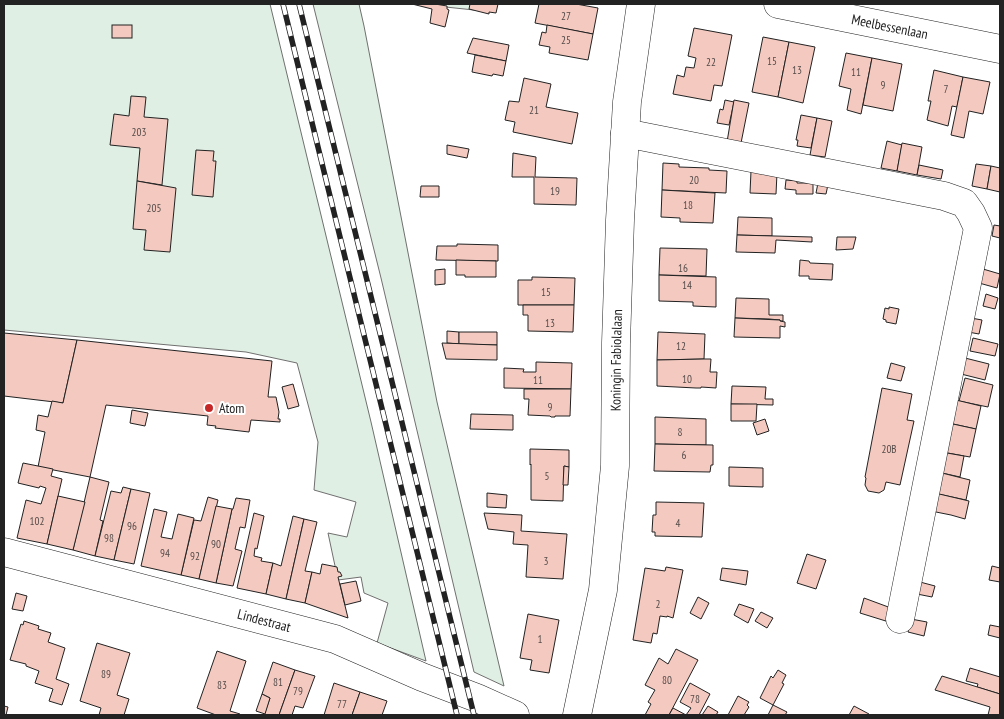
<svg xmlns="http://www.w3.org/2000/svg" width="1004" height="719" font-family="'PT Sans Narrow',sans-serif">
	<rect width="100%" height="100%" fill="#fff"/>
	<!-- green -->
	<g fill="#e0efe3" stroke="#6f6f6f">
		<polygon points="4,4 270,4 371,422 426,661 377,643 388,603 364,593 361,577 338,580 328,533 347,537 356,502 314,490 318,442 297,363 246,352 4,330"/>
		<polygon points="313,4 359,4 364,26 437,402 504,686 474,672 381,278"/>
		<polygon points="417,4 475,4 474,10"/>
	</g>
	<!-- building -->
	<g fill="#f3c9c0" stroke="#222">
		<polygon points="412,4 435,4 447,6 447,9 449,10 445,27 430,23 432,9"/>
		<polygon points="470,4 498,4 496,13 489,12 489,14 469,9"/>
		<polygon points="539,4 576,4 598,8 593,34 535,23"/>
		<rect x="112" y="25" width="20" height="13"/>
		<polygon points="547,25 593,34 588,60 549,53 550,47 539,45 542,32 546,33"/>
		<polygon points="694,28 732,35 722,86 714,85 711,101 673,94 677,75 684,77 686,67 694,68 696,58 688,56"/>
		<polygon points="763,37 789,42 778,97 752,92"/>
		<polygon points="473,38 509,45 506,61 467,53"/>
		<polygon points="789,42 815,47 803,103 778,97"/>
		<polygon points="846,53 872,58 861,114 847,110 851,89 839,86"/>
		<polygon points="475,55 506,61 503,76 493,74 492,76 472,72"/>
		<polygon points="872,58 902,64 893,111 863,105"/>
		<polygon points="934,70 963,77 957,107 952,106 948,126 927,120 931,101 928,101"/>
		<polygon points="963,77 990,82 983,114 969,111 964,138 951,135"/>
		<polygon points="524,78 551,84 546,107 578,113 572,144 513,132 515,122 505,120 509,101 519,102"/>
		<polygon points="131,96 146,97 144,117 168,119 162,185 137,181 140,148 110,145 114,114 129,116"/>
		<polygon points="725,100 734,102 729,125 717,123 720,109 723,110"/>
		<polygon points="734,100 749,103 741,143 727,142"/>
		<polygon points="801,115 817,118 811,148 797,146 798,140 796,140"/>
		<polygon points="817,118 832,121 825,157 810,155"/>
		<polygon points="887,141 902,145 897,171 881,168"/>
		<polygon points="902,143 922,147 917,175 897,171"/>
		<polygon points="447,145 469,149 467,158 447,154"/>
		<polygon points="196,150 214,151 213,161 216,161 213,197 192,195"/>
		<polygon points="513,153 536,157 535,177 577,178 576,205 534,204 534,177 512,177"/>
		<polygon points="663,163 679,164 679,167 709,168 709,170 727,171 726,193 662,190"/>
		<polygon points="976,164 991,166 987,189 972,186"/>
		<polygon points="919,165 943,170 941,179 917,175"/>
		<polygon points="991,166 1000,168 1000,192 987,189"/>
		<polygon points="751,171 777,173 776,194 750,193"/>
		<polygon points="819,178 829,180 826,194 816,193"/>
		<polygon points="786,180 797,181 797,183 813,183 813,194 796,194 796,190 785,189"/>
		<polygon points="137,181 176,188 170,252 144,250 146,230 133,229"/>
		<polygon points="421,186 439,186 439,197 420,197"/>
		<polygon points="662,190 715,193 713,223 680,222 680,218 661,217"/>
		<polygon points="738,217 772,218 772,236 737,235"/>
		<polygon points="994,225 1000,226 1000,238 992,236"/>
		<polygon points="737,235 812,237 812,242 776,240 775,253 736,252"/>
		<polygon points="837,237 856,237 853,249 836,250"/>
		<polygon points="457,244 498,245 498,261 436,260 437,246 457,246"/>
		<polygon points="660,248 707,249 706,276 659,275"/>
		<polygon points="456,260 496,261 496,277 465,277 465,275 456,275"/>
		<polygon points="800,260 809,261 810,263 833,264 832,280 809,279 809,276 799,276"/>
		<polygon points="445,269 445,284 435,285 435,270"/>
		<polygon points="983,269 1000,274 997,288 979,283"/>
		<polygon points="659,275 716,277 716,307 693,306 693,302 659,301"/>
		<polygon points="532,277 575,278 574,305 518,305 518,280 532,280"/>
		<polygon points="986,294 998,298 995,309 983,306"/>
		<polygon points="736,298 769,299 769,315 783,315 783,321 780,321 780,320 769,319 735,318"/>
		<polygon points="523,305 574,305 573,332 528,331 528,315 523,315"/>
		<polygon points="889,307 899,309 896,324 886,322 886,320 883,319 885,308 889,309"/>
		<polygon points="735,318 780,320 780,321 785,322 785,327 780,326 780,338 734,337"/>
		<polygon points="971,318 982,320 979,334 968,332"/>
		<polygon points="447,331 459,332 459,344 447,343"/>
		<polygon points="459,332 497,332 497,345 459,344"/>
		<polygon points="658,332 705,334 704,359 657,360"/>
		<polygon points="4,333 77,340 63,403 4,396"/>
		<polygon points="973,338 998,344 995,356 970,351"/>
		<polygon points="77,340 272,361 268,397 276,397 279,412 278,419 280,419 280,422 251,420 249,432 215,428 216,426 207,425 208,416 106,405 90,477 38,467 45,432 36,430 38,415 48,417 52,401 63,403"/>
		<polygon points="442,343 497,345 497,360 446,359"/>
		<polygon points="965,358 989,364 985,380 961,374"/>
		<polygon points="704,359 711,359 710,372 717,372 716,388 701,387 701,388 696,388 657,386 657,360"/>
		<polygon points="536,362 572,363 571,389 504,388 504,368 524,369 523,372 536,372"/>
		<polygon points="891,363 905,367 901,381 887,378"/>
		<polygon points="965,378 993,385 988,407 959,401"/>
		<polygon points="293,384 299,406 288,409 282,387"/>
		<polygon points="732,386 766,387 765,399 773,399 773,405 731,404"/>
		<polygon points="882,388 912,394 907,420 914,421 900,485 886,482 884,490 879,493 868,491 865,485 866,478 865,477"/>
		<polygon points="524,389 571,389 570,416 555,416 555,417 551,417 550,416 528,415 529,399 524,399"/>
		<polygon points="956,400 981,406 976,429 953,424"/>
		<polygon points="731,404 757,404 756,421 731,421"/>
		<polygon points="132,410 148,413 145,426 130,423"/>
		<polygon points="471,414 513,415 513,430 470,429"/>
		<polygon points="655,417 706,419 706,445 655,444"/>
		<polygon points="765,419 769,431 757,435 753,423"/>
		<polygon points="953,424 976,429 970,457 942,452"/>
		<polygon points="655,444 713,445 713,465 711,465 710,472 654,471"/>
		<polygon points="530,449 569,450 569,467 564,466 563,501 531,500 531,464 530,465"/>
		<polygon points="947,453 964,456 960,477 942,473"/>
		<polygon points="23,463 53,469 51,476 62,479 47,544 17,538 26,500 41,504 46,488 40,486 39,488 18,483"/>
		<polygon points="564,466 569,467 568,485 563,485"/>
		<polygon points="729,467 763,468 763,487 729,486"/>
		<polygon points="942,473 970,480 966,500 938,494"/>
		<polygon points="90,477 109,482 100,520 103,521 95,556 73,550"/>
		<polygon points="123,487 131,489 114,560 95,556 111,491 121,493"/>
		<polygon points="131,489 150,493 134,564 114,560"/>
		<polygon points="487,493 507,495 506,508 487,507"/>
		<polygon points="935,493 969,501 965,519 951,515 931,511"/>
		<polygon points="58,496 85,502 73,550 47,544"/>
		<polygon points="208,497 218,500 199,579 181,575 194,520 201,521"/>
		<polygon points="236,498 250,500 245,528 240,527 235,549 242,551 233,586 216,583 232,509 233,509"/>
		<polygon points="656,502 704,503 702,537 655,536 655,532 652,532 653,515 656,515"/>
		<polygon points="216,506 232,509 216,583 199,579"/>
		<polygon points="154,509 167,512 161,537 172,539 178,514 194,518 181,575 141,566"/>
		<polygon points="254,513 264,516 257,549 255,548 254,556 262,558 261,561 273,563 266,594 237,588"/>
		<polygon points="484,513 522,515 521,531 567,534 563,579 526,577 528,545 513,544 514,532 488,529"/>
		<polygon points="293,516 304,519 286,599 266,594 273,563 281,566"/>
		<polygon points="304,519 317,522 305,571 312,572 305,603 286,599"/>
		<polygon points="807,554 826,560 816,589 797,583"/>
		<polygon points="322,564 337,567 338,572 340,572 342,576 338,577 348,618 305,603 312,572 320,574"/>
		<polygon points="992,566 1000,568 1000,582 989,580"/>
		<polygon points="666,567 683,570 673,618 667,616 667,617 660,616 657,634 653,633 651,643 633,640 645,568 665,571"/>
		<polygon points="722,568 748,571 746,585 720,580"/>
		<polygon points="356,581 361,601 345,605 340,584"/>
		<polygon points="920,582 935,586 932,597 917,594"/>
		<polygon points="16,593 27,596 23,611 12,609"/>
		<polygon points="698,597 709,603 701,619 690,613"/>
		<polygon points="864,598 891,608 889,622 860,613"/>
		<polygon points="739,604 754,609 748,623 734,615"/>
		<polygon points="761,612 773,618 767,628 755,621"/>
		<polygon points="528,614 559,620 549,673 530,670 532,660 520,658"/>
		<polygon points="911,619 927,622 924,636 908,632"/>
		<polygon points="24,621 39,626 38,629 51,633 48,642 65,648 56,679 69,684 62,705 49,701 53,689 35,683 39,671 26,666 26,664 10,660 21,624 23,625"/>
		<polygon points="990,625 1000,627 1000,638 988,635"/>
		<polygon points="97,643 130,653 117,695 129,699 124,715 99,715 101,708 80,701"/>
		<polygon points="676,649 698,660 669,715 645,715 651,704 648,702 655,690 645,685 659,658 668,664"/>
		<polygon points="217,651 246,661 230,711 240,714 240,715 216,715 197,708"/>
		<polygon points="273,662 295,670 279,715 264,715 270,698 262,694"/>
		<polygon points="970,668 1000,677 1000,694 977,687 978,684 966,681"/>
		<polygon points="295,670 315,676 303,708 295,706 292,715 279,715"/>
		<polygon points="778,670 786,675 782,683 784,684 773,705 760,698 771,676 773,678"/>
		<polygon points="942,676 1000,694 1000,715 988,715 990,707 935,690"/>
		<polygon points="334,683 360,692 352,715 324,715"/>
		<polygon points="690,683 710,694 699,715 669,715 673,708 686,715 691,708 680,702"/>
		<polygon points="360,692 387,701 382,715 384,715 352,715"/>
		<polygon points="262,694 270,698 265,714 256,711"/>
		<polygon points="738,696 749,702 747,705 749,707 744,715 728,715"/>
		<polygon points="773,705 787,712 785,715 768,715"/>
		<polygon points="4,706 8,707 6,715 4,715"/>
		<polygon points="708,706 718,712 716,715 702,715"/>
		<polygon points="854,706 869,714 868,715 849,715"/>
	</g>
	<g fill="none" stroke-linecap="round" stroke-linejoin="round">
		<defs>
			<g id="minor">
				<path id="s1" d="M778,4L1000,49"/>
				<polyline points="625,133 944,196 964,203 971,213 978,228 900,619"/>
				<path id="s2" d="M4,552L335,639L422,677L477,698L515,715"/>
				<path id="s3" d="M577,715L603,590L615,466L616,343L620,220L627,102L641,4"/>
			</g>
		</defs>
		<!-- minor casing -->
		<use href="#minor" stroke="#222" stroke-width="29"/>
		<!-- minor -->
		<use href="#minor" stroke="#fff" stroke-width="28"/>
		<defs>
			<g id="rail">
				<polyline points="283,4 457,715"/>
				<polyline points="299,4 474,715"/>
			</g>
		</defs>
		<!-- rail casing -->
		<use href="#rail" stroke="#222" stroke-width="5.5"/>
		<!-- rail -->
		<use href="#rail" stroke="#fff" stroke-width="4" stroke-dasharray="11" stroke-linecap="butt"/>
	</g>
	<!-- markers -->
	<circle fill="#c62828" stroke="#fff" stroke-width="2" cx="209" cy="408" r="5"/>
	<g text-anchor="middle" stroke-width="4" stroke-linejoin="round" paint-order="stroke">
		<!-- number labels -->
		<g font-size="11" fill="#564c4a">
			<text x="566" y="20">27</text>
			<text x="566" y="44">25</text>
			<text x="772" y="65">15</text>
			<text x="711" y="66">22</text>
			<text x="797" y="74">13</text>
			<text x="856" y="76">11</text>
			<text x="883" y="89">9</text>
			<text x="946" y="93">7</text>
			<text x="534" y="114">21</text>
			<text x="139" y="136">203</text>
			<text x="694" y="184">20</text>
			<text x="555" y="195">19</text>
			<text x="688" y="209">18</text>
			<text x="154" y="212">205</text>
			<text x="683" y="272">16</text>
			<text x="687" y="289">14</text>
			<text x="546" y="296">15</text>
			<text x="550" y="327">13</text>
			<text x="681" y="350">12</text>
			<text x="687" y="383">10</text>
			<text x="538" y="384">11</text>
			<text x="550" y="411">9</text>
			<text x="680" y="436">8</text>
			<text x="889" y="453">20B</text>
			<text x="684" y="459">6</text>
			<text x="547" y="480">5</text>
			<text x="37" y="525">102</text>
			<text x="678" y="527">4</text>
			<text x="132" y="530">96</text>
			<text x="109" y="542">98</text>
			<text x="216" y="548">90</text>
			<text x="165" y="557">94</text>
			<text x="195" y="560">92</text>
			<text x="546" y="565">3</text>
			<text x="658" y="608">2</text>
			<text x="540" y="643">1</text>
			<text x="106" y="678">89</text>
			<text x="667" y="684">80</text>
			<text x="278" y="686">81</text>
			<text x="222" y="689">83</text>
			<text x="298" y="695">79</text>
			<text x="695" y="703">78</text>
			<text x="342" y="708">77</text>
		</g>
		<!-- street labels -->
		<g font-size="14" fill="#222" stroke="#fff">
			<text dy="5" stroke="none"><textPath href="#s1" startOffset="114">Meelbessenlaan</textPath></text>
			<text dy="5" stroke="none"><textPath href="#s3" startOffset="358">Koningin Fabiolalaan</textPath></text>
			<text dy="5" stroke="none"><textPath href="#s2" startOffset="269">Lindestraat</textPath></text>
		</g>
		<!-- poi labels -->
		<g font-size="14" fill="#222" stroke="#fff" text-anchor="start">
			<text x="219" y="413">Atom</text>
		</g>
	</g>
	<!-- border -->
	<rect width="1004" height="719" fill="none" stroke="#222222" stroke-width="10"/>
</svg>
